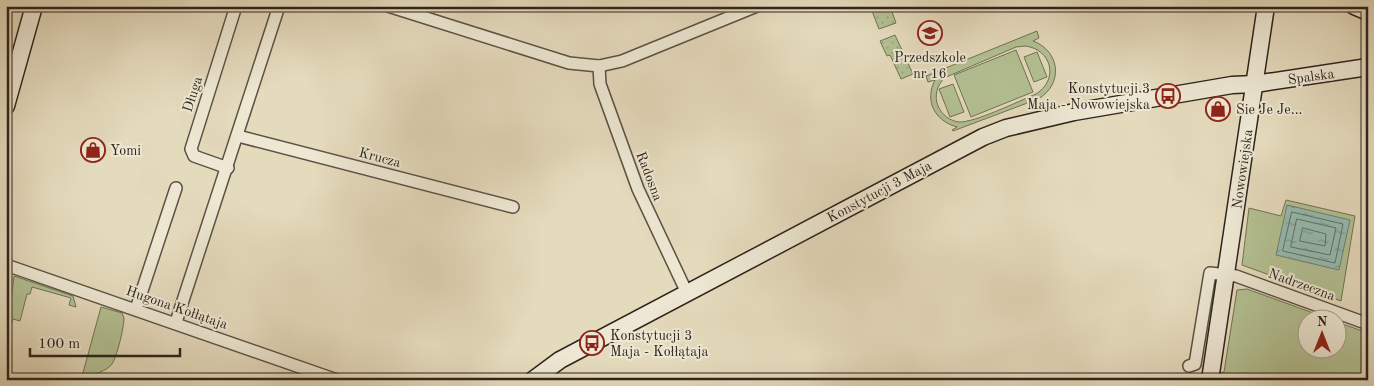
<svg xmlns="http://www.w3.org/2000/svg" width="1374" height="386" font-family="'Old Standard TT',serif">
	<defs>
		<pattern id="park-dots" width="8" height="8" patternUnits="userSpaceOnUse" patternTransform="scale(1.25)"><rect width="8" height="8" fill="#b3c092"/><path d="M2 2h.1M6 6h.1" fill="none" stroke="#9aa57d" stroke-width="1.8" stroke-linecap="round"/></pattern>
		<pattern id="water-ripples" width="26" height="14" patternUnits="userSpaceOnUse" patternTransform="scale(1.25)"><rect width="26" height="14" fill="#95bbb1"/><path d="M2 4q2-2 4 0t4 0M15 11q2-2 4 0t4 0" fill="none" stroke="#7a988f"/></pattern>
	</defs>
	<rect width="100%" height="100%" fill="#e4dabc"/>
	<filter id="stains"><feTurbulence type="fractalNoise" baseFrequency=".004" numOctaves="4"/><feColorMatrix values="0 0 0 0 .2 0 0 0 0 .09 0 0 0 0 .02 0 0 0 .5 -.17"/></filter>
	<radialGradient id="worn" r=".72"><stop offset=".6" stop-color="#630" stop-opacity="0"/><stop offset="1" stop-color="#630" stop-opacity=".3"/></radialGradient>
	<!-- green -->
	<g fill="#b3c092" stroke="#707257" fill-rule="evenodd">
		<path d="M1037,31L1039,38L1033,41C1060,51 1064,84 1038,99L953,131L952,130L957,127C935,121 924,101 935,80L928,82L926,76ZM1025,46C1052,49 1059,80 1036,94C1019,101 974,123 959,122C950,121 942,115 938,106C934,96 937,86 944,78L1016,47Z"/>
		<polygon points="1016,50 1033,92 971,117 954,75"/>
		<polygon points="1037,52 1047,77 1034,82 1024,57"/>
		<polygon points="953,84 964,112 950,117 939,89"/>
		<polygon points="1286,200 1355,216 1341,301 1242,265 1249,208 1281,216"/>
		<polygon points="14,276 73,296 76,307 69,305 71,298 32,287 30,294 27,294 20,321 13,319 6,344"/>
		<polygon points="1247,289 1327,318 1306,318 1306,348 1336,348 1337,322 1368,333 1368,380 1108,380 1195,377 1224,372 1237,290"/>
		<path d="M101,307L122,313L124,318C124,327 117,357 112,364C106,372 95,372 89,380H81Z"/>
	</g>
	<!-- park -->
	<g fill="url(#park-dots)" stroke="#707257">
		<polygon points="870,6 890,6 896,23 879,29"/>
		<polygon points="895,35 913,74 901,79 890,55 887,56 880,41"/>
	</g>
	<!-- water -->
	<polygon fill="url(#water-ripples)" stroke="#6c7f75" points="1287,205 1350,220 1339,270 1276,255"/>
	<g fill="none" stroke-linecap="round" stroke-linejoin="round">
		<!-- shore -->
		<g stroke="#627066" stroke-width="1">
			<polygon points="1292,212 1343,224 1335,263 1283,251"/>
			<polygon points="1297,219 1336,228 1330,255 1291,247"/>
			<polygon points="1303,228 1326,234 1325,246 1300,241"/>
		</g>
		<defs>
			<g id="street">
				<polyline points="388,6 569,63 599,66 622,61 757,6"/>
				<polyline points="599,66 600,84 638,189 687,293"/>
				<polyline points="238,136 513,207"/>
				<polyline points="228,168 194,156 191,149 236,6"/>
				<polyline points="6,265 337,380"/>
				<polyline points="136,309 176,188"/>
				<polyline points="176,322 279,6"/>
				<polyline points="1189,366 1195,364 1210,273 1236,276 1368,324"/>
			</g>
			<g id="secondary">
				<polyline points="1354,6 1368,12"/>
				<polyline points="6,106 34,6"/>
				<polyline points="533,380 560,360 983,137 1006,128 1074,112 1232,85 1255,84 1368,67"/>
				<polyline points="1210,380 1266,6"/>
			</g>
		</defs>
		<!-- street casing -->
		<use href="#street" stroke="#5c5244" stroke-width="14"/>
		<!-- secondary casing -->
		<use href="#secondary" stroke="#2e241c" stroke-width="19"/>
		<!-- street -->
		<use href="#street" stroke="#ede7d3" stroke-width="11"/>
		<!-- secondary -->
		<use href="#secondary" stroke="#ede7d3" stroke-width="16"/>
	</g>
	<!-- icons -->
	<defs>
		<symbol id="school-ring" viewBox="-11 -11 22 22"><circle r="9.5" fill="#ede7d3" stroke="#8f2418" stroke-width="1.5"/><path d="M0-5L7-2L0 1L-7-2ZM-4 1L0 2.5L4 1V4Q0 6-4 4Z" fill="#8f2418"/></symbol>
		<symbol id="bus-ring" viewBox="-11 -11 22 22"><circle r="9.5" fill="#ede7d3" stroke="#8f2418" stroke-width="1.5"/><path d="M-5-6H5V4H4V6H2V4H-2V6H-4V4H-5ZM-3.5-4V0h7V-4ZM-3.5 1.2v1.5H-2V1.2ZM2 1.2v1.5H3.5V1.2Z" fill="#8f2418"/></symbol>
		<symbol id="shop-ring" viewBox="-11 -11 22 22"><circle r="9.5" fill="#ede7d3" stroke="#8f2418" stroke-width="1.5"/><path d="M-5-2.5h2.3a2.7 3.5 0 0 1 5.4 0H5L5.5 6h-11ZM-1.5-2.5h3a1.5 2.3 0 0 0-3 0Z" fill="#8f2418"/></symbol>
	</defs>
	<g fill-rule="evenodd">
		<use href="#school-ring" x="916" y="19" width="28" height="28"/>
		<use href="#bus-ring" x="1154" y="82" width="28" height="28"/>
		<use href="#shop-ring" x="1204" y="95" width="28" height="28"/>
		<use href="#shop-ring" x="79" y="136" width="28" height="28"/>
		<use href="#bus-ring" x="578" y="329" width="28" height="28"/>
	</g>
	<g text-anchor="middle" stroke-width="4" stroke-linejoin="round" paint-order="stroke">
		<!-- poi labels -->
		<g font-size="14" fill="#2e241c" stroke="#ede7d3" text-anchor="start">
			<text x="930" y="62" text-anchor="middle">Przedszkole<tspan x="930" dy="16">nr 16</tspan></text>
			<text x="1150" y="93" text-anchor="end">Konstytucji 3<tspan x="1150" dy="16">Maja - Nowowiejska</tspan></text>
			<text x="1236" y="114">Sie Je Je...</text>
			<text x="110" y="155">Yomi</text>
			<text x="610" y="340">Konstytucji 3<tspan x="610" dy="16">Maja - Kołłątaja</tspan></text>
		</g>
		<!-- street labels -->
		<g font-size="14" fill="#2e241c" stroke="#ede7d3">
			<text transform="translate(1311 76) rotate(-8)" y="5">Spalska</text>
			<text transform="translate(192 94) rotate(-72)" y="5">Długa</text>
			<text transform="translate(380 157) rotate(15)" y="5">Krucza</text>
			<text transform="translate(1242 169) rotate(-82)" y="5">Nowowiejska</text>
			<text transform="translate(650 176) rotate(69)" y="5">Radosna</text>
			<text transform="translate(879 191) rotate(-28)" y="5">Konstytucji 3 Maja</text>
			<text transform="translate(1302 284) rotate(20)" y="5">Nadrzeczna</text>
			<text transform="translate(177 307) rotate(19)" y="5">Hugona Kołłątaja</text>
		</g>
	</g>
	<!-- margin -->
	<rect width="1374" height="386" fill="none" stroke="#e4dabc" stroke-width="25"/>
	<rect x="8" y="8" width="1359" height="371" fill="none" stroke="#2e241c" stroke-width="2.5"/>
	<rect x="12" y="12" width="1349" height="361" fill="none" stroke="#2e241c"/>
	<!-- north arrow -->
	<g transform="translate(1322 334)"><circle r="24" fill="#ede7d3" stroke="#a1998a"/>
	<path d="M0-4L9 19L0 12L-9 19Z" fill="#8f2418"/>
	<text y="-8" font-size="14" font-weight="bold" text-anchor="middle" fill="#2e241c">N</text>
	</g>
	<!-- scale -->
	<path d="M30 348v8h150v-8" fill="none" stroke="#2e241c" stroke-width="2.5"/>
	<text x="38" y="348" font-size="15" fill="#2e241c" stroke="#ede7d3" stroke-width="4" paint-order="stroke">100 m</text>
	<rect width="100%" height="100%" filter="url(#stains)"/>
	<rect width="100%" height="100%" fill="url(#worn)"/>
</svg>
